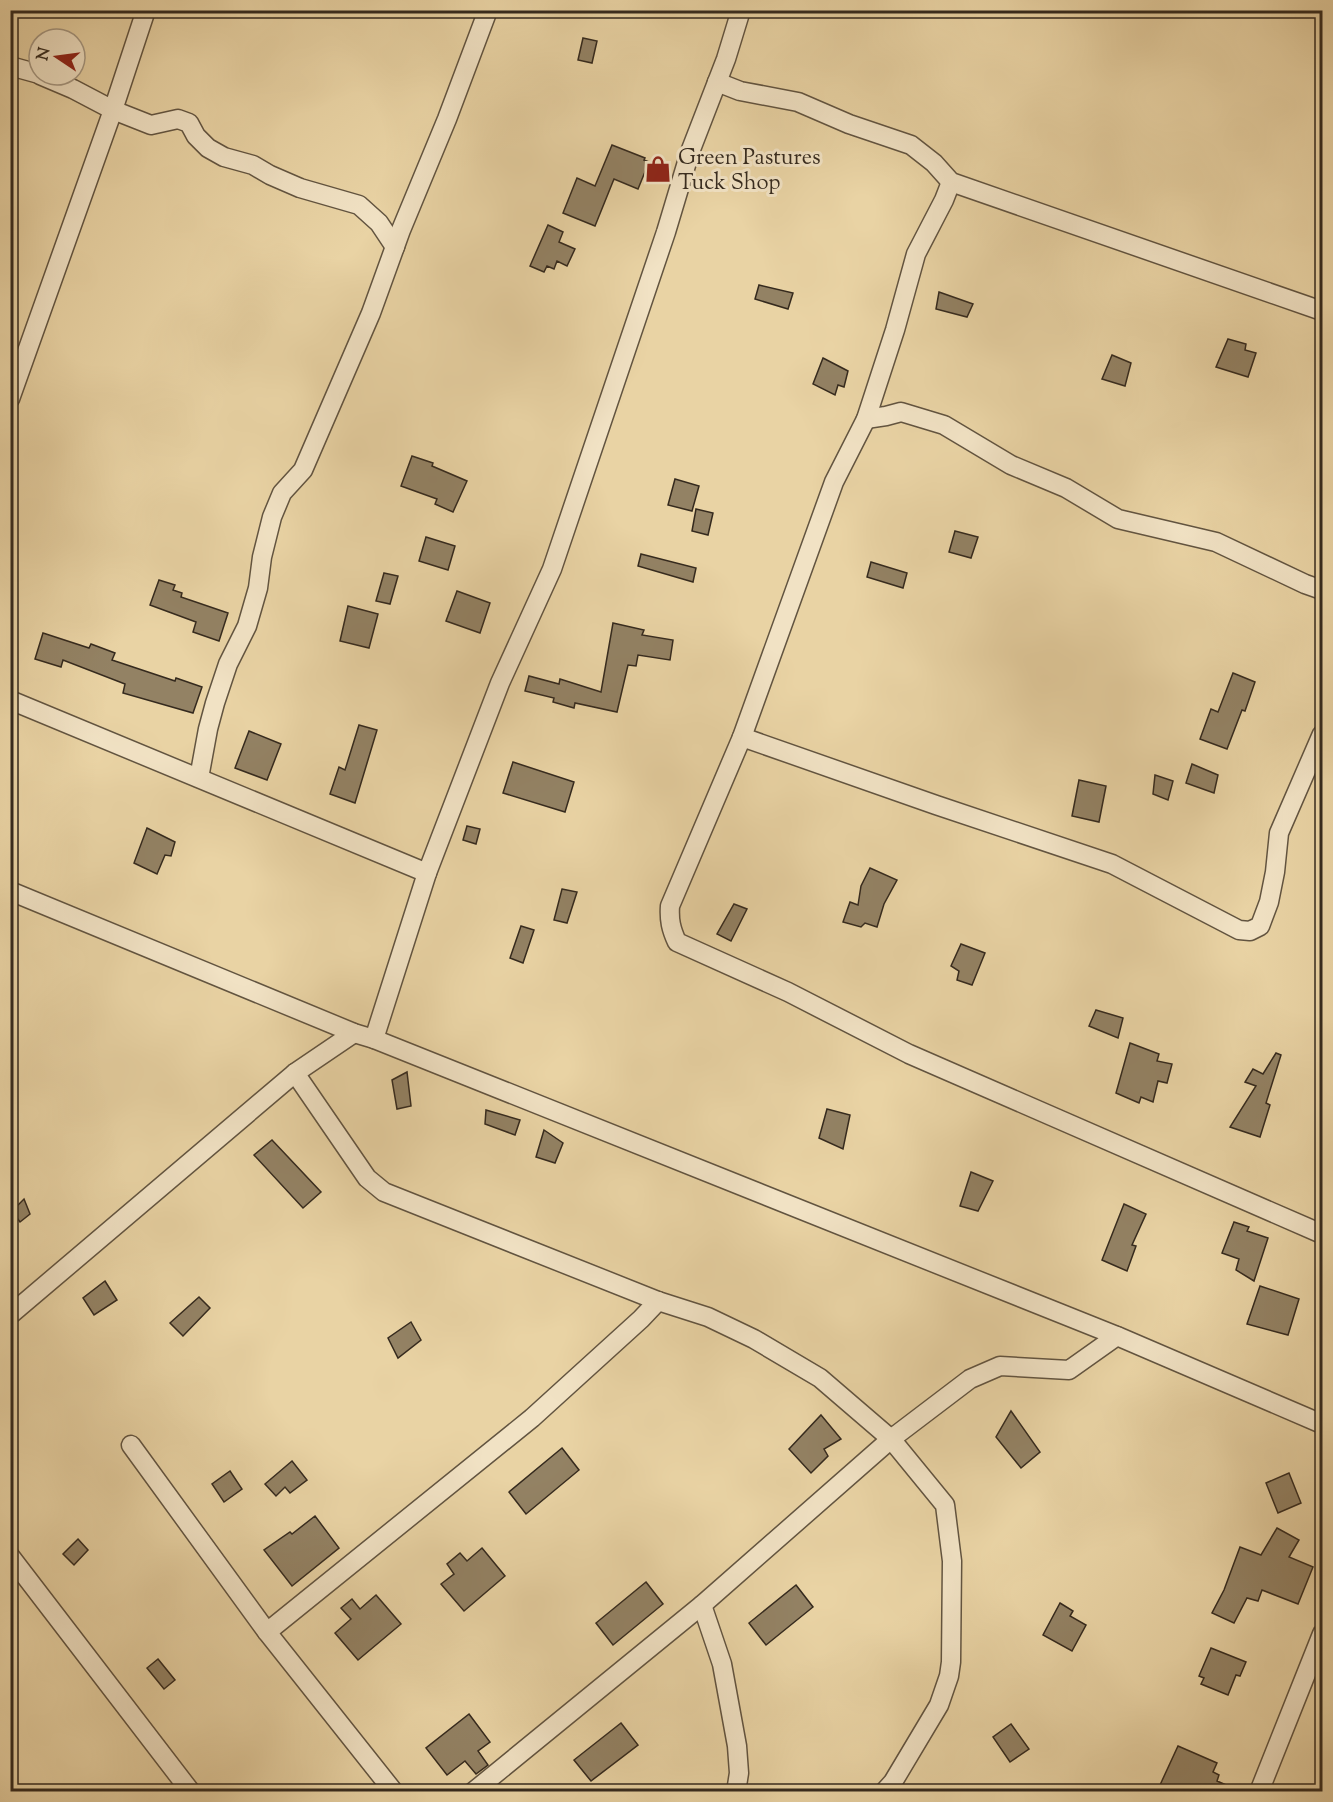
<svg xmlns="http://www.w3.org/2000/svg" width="1333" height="1802" font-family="'Sorts Mill Goudy',serif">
	<rect width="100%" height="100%" fill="#e9d3a4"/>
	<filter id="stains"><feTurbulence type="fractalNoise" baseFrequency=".00333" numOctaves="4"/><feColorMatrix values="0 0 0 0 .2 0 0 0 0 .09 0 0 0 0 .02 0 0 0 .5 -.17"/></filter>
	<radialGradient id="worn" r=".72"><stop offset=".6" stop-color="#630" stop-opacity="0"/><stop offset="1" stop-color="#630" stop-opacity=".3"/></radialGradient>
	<!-- building -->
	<g fill="#938264" stroke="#352a1e" stroke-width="1.5">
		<polygon points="583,38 597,41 592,63 578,60"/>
		<polygon points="612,145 645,158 644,160 649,162 638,189 614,179 595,226 563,213 577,178 595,186"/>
		<polygon points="548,225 563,232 559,242 575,249 567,266 557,261 554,269 547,266 544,272 530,266"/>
		<polygon points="759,285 793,293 788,309 755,299"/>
		<polygon points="939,292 973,304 967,317 936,309"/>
		<polygon points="1228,339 1246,344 1245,350 1256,353 1248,377 1216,367"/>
		<polygon points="1112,355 1131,363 1125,386 1102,379"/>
		<polygon points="823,358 848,371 844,387 838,385 835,395 813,384"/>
		<polygon points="412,456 433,463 432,466 467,481 453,512 435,504 437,499 401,486"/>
		<polygon points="675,479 699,486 692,511 668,505"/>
		<polygon points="696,509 713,513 708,535 692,531"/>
		<polygon points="955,531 978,537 971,558 949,552"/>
		<polygon points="426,537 455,546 448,570 419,561"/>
		<polygon points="641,554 696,568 693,582 638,566"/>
		<polygon points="871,562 907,573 903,588 867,577"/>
		<polygon points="384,573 398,576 390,604 376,601"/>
		<polygon points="159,580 175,585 173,590 182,593 181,597 228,613 219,641 193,632 196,622 150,605"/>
		<polygon points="457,591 490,603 480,633 446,621"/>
		<polygon points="348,606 378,614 369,648 340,641"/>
		<polygon points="613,623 644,630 642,635 673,640 670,660 638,655 636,666 628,665 617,712 575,703 574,708 553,702 554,698 525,691 529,676 559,684 560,679 601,692"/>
		<polygon points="43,633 89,648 91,644 115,653 112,660 175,681 176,678 202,687 193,713 123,693 125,684 63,660 61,667 35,659"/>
		<polygon points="1233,673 1255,682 1245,711 1242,710 1227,749 1200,739 1211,709 1218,712"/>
		<polygon points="359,725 377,730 355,803 330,794 339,767 345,770"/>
		<polygon points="249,731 281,744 267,780 235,768"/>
		<polygon points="513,762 574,782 565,812 503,793"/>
		<polygon points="1192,764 1218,775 1214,793 1186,783"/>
		<polygon points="1155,775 1173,781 1168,800 1153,794"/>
		<polygon points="1079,780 1106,786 1099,822 1072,816"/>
		<polygon points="467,826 480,829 476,844 463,840"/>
		<polygon points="147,828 175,842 171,856 165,855 157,874 134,863"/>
		<polygon points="870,868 897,880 884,904 877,927 865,923 861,927 843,922 850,902 858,905 861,886"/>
		<polygon points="562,889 577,892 567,923 554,920"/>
		<polygon points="734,904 747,909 731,941 717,934"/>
		<polygon points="521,926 534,930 523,963 510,958"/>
		<polygon points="961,944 985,953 972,985 957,980 959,971 951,966"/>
		<polygon points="1096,1010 1123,1018 1118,1038 1089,1026"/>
		<polygon points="1130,1043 1159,1054 1157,1061 1172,1064 1167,1083 1158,1081 1153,1102 1141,1097 1139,1103 1116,1093"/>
		<polygon points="1276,1053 1281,1055 1266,1103 1270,1105 1260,1137 1230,1127 1256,1086 1245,1082 1253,1069 1263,1074"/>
		<polygon points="407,1072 411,1106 397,1109 392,1080"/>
		<polygon points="827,1109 850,1115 843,1149 819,1138"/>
		<polygon points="486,1110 520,1120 515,1135 485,1124"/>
		<polygon points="544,1130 563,1143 555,1163 536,1157"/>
		<polygon points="272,1140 321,1192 303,1208 254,1155"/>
		<polygon points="971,1172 993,1181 978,1211 960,1206"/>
		<polygon points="24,1199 30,1214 20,1222 12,1211"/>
		<polygon points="1124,1204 1146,1214 1132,1245 1136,1246 1127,1271 1102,1260"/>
		<polygon points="1234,1222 1249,1227 1247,1231 1268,1238 1254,1281 1236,1270 1239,1259 1222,1253"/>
		<polygon points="105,1281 117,1300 94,1315 83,1298"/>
		<polygon points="1260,1286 1299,1299 1288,1335 1247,1324"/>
		<polygon points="199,1297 210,1308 183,1336 170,1323"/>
		<polygon points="411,1322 421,1340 398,1358 388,1338"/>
		<polygon points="1011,1411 1040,1452 1021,1468 996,1437"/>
		<polygon points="821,1415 841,1439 824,1449 828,1456 811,1473 789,1449"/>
		<polygon points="562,1448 579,1470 526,1514 509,1492"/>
		<polygon points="292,1461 307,1480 290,1493 285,1487 276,1496 265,1484"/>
		<polygon points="230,1471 242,1489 224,1502 212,1484"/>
		<polygon points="1289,1473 1301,1503 1278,1513 1266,1483"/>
		<polygon points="315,1516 339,1548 292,1586 264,1550 290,1532 292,1534"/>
		<polygon points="1277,1528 1299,1540 1289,1557 1313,1567 1298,1604 1262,1590 1258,1601 1247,1598 1234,1623 1212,1613 1224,1590 1240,1547 1261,1555"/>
		<polygon points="78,1539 88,1550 74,1565 63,1554"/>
		<polygon points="482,1548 505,1576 464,1611 441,1584 454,1574 447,1564 460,1553 467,1561"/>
		<polygon points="646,1582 663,1604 613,1645 596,1623"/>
		<polygon points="796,1585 813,1607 766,1645 749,1623"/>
		<polygon points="376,1595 401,1624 358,1660 335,1633 351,1619 341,1608 352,1599 360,1609"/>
		<polygon points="1060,1603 1073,1611 1070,1616 1086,1625 1072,1651 1043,1635"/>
		<polygon points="1211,1648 1246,1662 1240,1676 1236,1675 1228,1695 1201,1684 1204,1678 1199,1676"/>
		<polygon points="158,1659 175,1680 164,1689 147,1668"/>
		<polygon points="469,1714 490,1742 478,1751 488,1765 476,1774 465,1761 447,1775 426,1748"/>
		<polygon points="621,1723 638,1745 591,1781 574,1760"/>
		<polygon points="1011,1724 1029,1749 1010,1762 993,1737"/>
		<polygon points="1178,1746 1217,1763 1213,1772 1219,1775 1217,1781 1240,1791 1176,1791 1160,1785"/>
	</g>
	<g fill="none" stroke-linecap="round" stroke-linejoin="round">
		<defs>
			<g id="street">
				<polyline points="10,66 39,74"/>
				<polyline points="40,75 73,89 113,110 151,125 178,119 189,123 196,136 208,148 224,157 253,165 270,175 300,188 359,205 379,223 395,247"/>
				<polyline points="717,82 740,91 798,102 849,124 911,145 934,163 951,182 1322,311"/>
				<path d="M951,182L944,200L916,254L895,330L866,419L834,482L742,737L670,906C669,920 671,929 677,942L788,992L909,1054L1322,1234"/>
				<polyline points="10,399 113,110 146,10"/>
				<polyline points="866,419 886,416 901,412 944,425 1011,465 1066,488 1118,519 1216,542 1305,584 1322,590"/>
				<polyline points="10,700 427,873"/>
				<polyline points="742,737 936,805 1112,864 1239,930 1250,931 1260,926 1269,902 1275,872 1279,833 1322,734"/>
				<polyline points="199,778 208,729 215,703 228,664 247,626 258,588 262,557 272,517 282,493 303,470 371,313 401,230 447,119 488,10"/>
				<polyline points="10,891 354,1033 374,1039 1117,1336 1322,1424"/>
				<polyline points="374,1039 427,873 500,683 552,569 666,232 690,152 726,59 741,10"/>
				<polyline points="295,1073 367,1178 384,1192 658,1301 708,1317 754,1339 820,1378 891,1439 945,1505 952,1561 951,1662 949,1676 939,1705 893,1782 884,1792"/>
				<polyline points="10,1315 295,1073 354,1033"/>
				<polyline points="131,1445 267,1632 394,1792"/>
				<polyline points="10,1556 191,1792"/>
				<polyline points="702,1605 722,1664 737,1746 739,1773 736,1792"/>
				<polyline points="267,1632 532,1418 641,1319 658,1301"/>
				<polyline points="473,1792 702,1605 891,1439 970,1379 1000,1366 1069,1370 1117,1336"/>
				<polyline points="1259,1792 1322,1634"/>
			</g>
		</defs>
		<!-- street casing -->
		<use href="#street" stroke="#625440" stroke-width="21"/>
		<!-- street -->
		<use href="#street" stroke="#f1e2c4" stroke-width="18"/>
	</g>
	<!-- icons -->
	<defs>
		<symbol id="shop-bare" viewBox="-9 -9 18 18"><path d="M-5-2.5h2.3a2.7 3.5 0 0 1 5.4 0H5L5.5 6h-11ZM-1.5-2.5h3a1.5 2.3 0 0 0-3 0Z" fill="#8f2418" stroke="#f1e2c4" stroke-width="2.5" paint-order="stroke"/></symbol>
	</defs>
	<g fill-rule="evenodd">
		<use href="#shop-bare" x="639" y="150" width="38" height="38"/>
	</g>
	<g text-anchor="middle" stroke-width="6" stroke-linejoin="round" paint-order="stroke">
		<!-- poi labels -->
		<g font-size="22" fill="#352a1e" stroke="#f1e2c4" text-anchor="start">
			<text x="678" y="164">Green Pastures<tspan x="678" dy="25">Tuck Shop</tspan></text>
		</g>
	</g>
	<!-- margin -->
	<rect width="1333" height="1802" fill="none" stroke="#e9d3a4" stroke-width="36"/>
	<rect x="12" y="12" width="1309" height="1778" fill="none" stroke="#352a1e" stroke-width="3"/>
	<rect x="18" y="18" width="1297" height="1766" fill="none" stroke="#352a1e" stroke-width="1.5"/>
	<!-- north arrow -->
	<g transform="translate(57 57) rotate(283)"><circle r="28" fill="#f1e2c4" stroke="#a69882" stroke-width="1.5"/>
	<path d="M0-4.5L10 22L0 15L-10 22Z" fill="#8f2418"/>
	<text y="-9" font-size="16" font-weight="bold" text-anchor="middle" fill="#352a1e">N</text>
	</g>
	<rect width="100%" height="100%" filter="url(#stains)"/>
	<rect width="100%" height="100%" fill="url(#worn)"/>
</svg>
